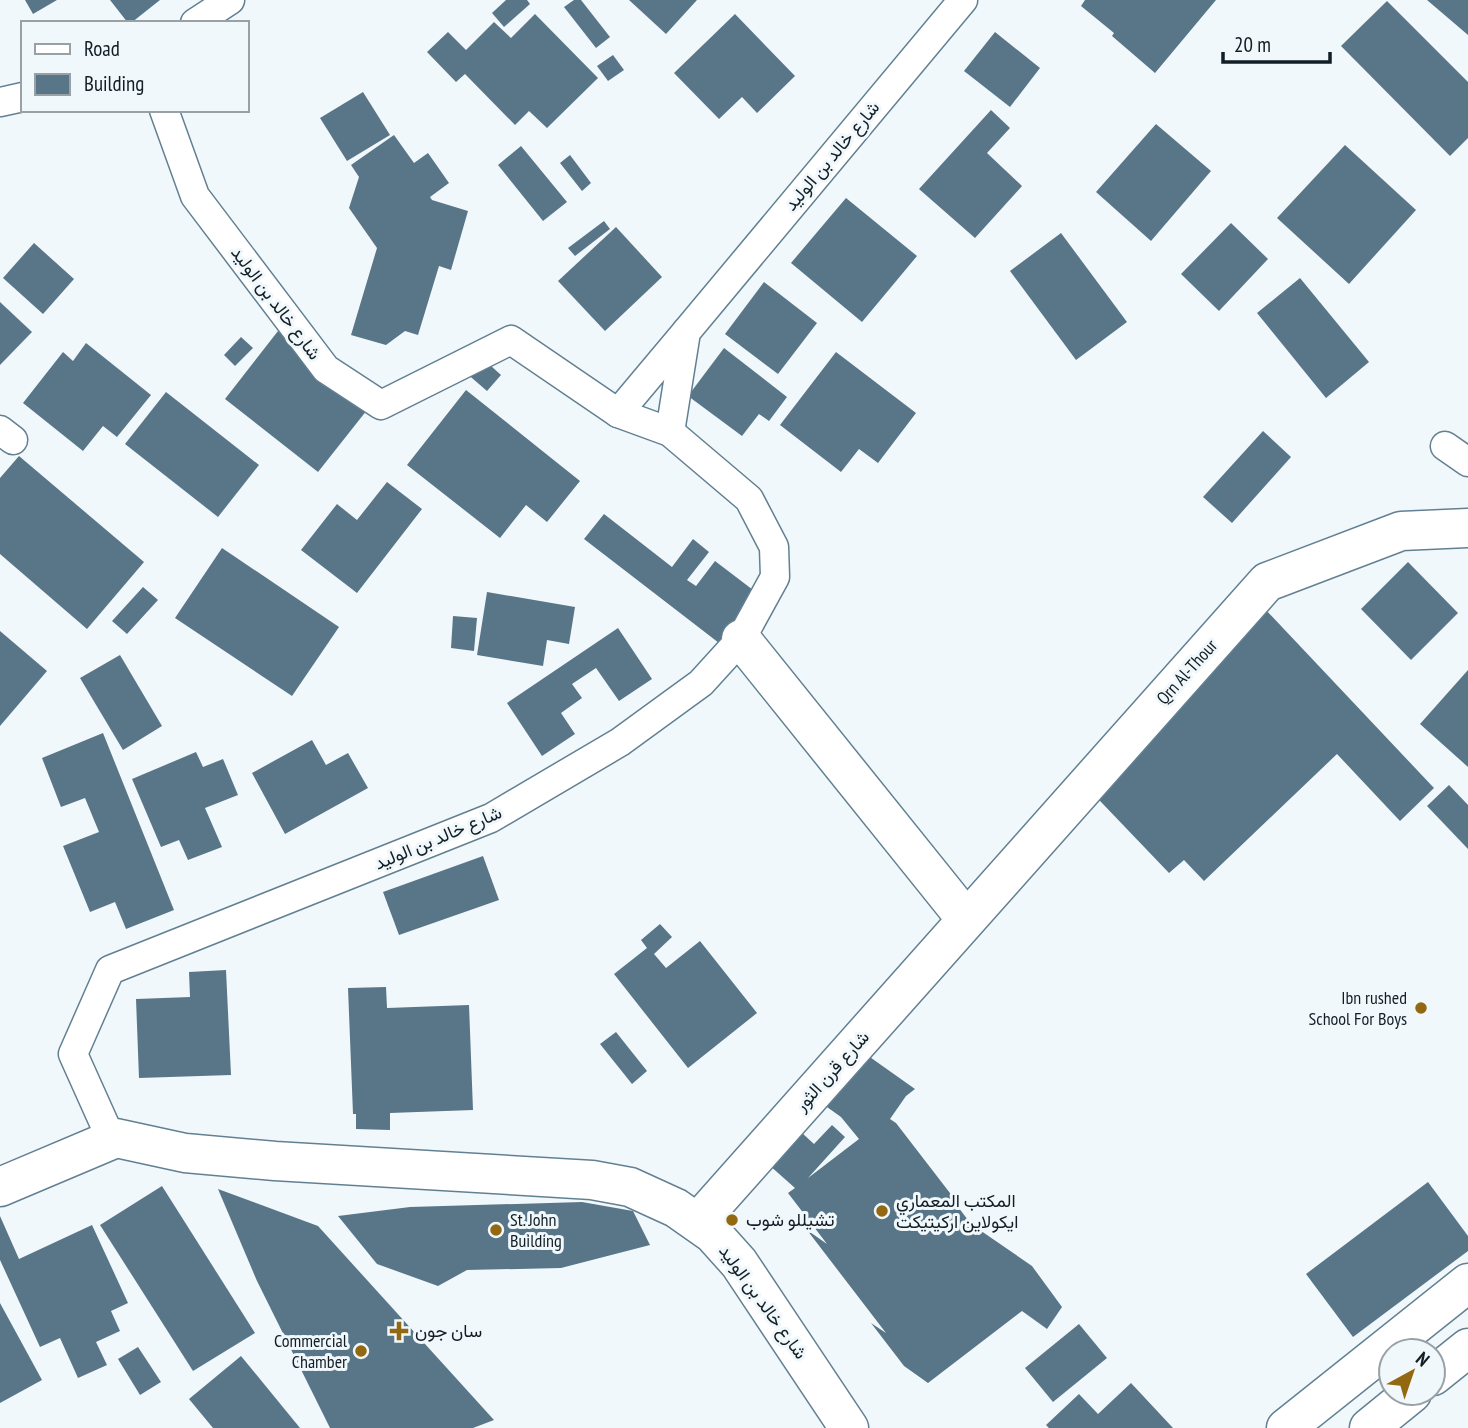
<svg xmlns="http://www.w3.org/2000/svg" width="1468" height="1428" font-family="'PT Sans Narrow',Vazirmatn,sans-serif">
	<rect width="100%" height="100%" fill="#f1f8fc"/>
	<!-- building -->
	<g fill="#597688">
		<polygon points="25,0 57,0 33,14"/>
		<polygon points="110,0 160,0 131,23 128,23"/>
		<polygon points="506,0 527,0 530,4 504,27 492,13"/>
		<polygon points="574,0 581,0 610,37 596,48 564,7"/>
		<polygon points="629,0 697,0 666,34"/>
		<polygon points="1085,0 1216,0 1155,73 1112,36 1114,33 1081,6"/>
		<polygon points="1427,0 1468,0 1468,35"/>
		<polygon points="1387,1 1468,82 1468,138 1450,156 1341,46"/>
		<polygon points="535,14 598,78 547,128 529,111 515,125 465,74 456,82 427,52 448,32 466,50 494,22 511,38"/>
		<polygon points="735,14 795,76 757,113 742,97 719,119 674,73"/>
		<polygon points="995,32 1040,68 1010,107 964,71"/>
		<polygon points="613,55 624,70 608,81 597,66"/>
		<polygon points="363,92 390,135 347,161 320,118"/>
		<polygon points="991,110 1010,128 987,153 1022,186 975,238 919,189"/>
		<polygon points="1156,124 1211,171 1151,241 1096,192"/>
		<polygon points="394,135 414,163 428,153 449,183 430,197 432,200 468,211 451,270 439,266 418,335 405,331 386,345 351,335 377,248 349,208 359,177 351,165"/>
		<polygon points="1345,145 1416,210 1349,284 1277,218"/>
		<polygon points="521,146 567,202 543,221 498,165"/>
		<polygon points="570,155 591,183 582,191 560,163"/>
		<polygon points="846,198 917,256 862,322 791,263"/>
		<polygon points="604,221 610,229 575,256 568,248"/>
		<polygon points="1231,223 1268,259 1219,311 1181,274"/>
		<polygon points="616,227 662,277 605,331 558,281"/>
		<polygon points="1061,233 1127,322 1076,360 1010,271"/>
		<polygon points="34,243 74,279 43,314 3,278"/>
		<polygon points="1300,278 1369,362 1326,398 1257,313"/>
		<polygon points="764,282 817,323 778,374 725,334"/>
		<polygon points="0,302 32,332 0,365"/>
		<polygon points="278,331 371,405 318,472 225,399"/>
		<polygon points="241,337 253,348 235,366 224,355"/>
		<polygon points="86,343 151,395 117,437 103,426 83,451 23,403 63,352 73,361"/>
		<polygon points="724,348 787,397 769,421 759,414 742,436 688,396"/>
		<polygon points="836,352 916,413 878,463 859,449 841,472 780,425"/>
		<polygon points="480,356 501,375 487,391 465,372"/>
		<polygon points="466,390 580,481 547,522 526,505 500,538 407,465"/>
		<polygon points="166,392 259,465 218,517 125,444"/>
		<polygon points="1263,431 1291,457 1232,523 1203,497"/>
		<polygon points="19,456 144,562 87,629 0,554 0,478"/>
		<polygon points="387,482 422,509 357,593 301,550 337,504 357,520"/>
		<polygon points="604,514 672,567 693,539 709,552 687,580 696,586 715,561 757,593 719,643 584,539"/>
		<polygon points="222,548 339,627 292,696 175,618"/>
		<polygon points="1408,562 1458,613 1411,660 1361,609"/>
		<polygon points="143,587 158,600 127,634 112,621"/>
		<polygon points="487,592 575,607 569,644 547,640 543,666 477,655"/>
		<polygon points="1264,608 1434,788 1400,821 1337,754 1204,881 1184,860 1169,873 1080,780"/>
		<polygon points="453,616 477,618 474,651 451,648"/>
		<polygon points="618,628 652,679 619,701 596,668 572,684 582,698 561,713 575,734 542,756 507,703"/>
		<polygon points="0,631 47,671 0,726"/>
		<polygon points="120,655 162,726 123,750 80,678"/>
		<polygon points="1468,670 1468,767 1420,724"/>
		<polygon points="103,733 174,910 126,929 115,902 90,912 63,846 99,832 85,798 61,807 42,758"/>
		<polygon points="312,740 326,765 348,753 368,788 285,834 252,773"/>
		<polygon points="196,752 203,767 223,759 238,795 205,808 222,847 188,860 179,840 161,847 132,779"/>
		<polygon points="1449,785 1468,805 1468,849 1427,806"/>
		<polygon points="483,856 499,900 399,935 383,892"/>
		<polygon points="660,924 672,937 654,954 666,968 700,941 757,1013 688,1068 614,974 647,948 641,940"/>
		<polygon points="226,970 231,1075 139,1078 136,999 190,997 189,972"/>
		<polygon points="386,987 387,1008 469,1005 473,1110 390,1113 390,1130 356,1129 356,1114 353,1114 348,988"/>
		<polygon points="616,1032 647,1071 632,1084 600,1044"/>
		<polygon points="867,1055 915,1089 906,1096 890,1119 896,1123 953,1197 949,1195 971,1224 1032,1266 1062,1307 1047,1329 1022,1311 928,1383 904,1366 871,1323 886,1333 807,1230 827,1244 788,1193 795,1188 759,1156 789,1121 814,1144 832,1125 845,1137 808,1178 859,1139 841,1117 813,1097"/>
		<polygon points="1428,1182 1468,1236 1468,1251 1353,1337 1306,1274"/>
		<polygon points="162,1186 255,1333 193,1371 100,1225"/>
		<polygon points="218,1189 318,1226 494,1420 473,1428 330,1428 257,1281"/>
		<polygon points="582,1202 633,1211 650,1245 561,1268 467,1270 438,1286 377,1264 338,1216 410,1207"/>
		<polygon points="0,1216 19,1259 92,1225 128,1303 111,1311 120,1331 96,1342 107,1365 78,1378 60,1338 40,1347 0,1260"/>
		<polygon points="0,1303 42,1380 0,1403"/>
		<polygon points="1079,1324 1107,1358 1053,1402 1025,1368"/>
		<polygon points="138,1347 161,1382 140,1395 118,1359"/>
		<polygon points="241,1356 300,1428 213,1428 189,1399"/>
		<polygon points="1131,1383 1173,1428 1049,1428 1046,1425 1079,1394 1098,1414"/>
	</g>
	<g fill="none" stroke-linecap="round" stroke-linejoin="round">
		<defs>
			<g id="street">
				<polyline points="195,23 230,0"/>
				<polyline points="0,102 23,97"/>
				<polyline points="618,413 686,332"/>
				<polyline points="0,430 13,440"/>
				<polyline points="670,432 686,332 963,0"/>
				<polyline points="1445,446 1468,462"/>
				<polyline points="116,1138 108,1132 73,1054 110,970 491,818 620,742 701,683 741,639 775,577 774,547 749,499 670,432 618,413 511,340 381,405 326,369 195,196 164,110"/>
			</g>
			<g id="secondary">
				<polyline points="741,639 966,919"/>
				<polyline points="0,1187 116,1138 185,1153 275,1161 592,1180 630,1187 676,1208 713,1234 739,1263 849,1428"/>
				<polyline points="698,1222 1267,582 1401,531 1468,528"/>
				<polyline points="1433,1376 1468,1348"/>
				<polyline points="1286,1428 1468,1283"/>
				<polyline points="1369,1428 1412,1393"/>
			</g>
		</defs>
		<!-- street casing -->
		<use href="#street" stroke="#628092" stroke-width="31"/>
		<!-- secondary casing -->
		<use href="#secondary" stroke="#628092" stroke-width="41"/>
		<!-- street -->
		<use href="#street" stroke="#fff" stroke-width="28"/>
		<!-- secondary -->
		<use href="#secondary" stroke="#fff" stroke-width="38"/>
	</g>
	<!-- markers -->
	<g fill="#926811" stroke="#f1f8fc" stroke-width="2.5">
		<circle cx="1421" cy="1008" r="7"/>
		<circle cx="882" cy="1211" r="7"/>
		<circle cx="732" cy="1220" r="7"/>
		<circle cx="496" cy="1230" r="7"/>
		<path d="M395.5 1320.5h7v7h7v7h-7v7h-7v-7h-7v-7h7z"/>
		<circle cx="361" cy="1351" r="7"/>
	</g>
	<g text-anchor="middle" stroke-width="6" stroke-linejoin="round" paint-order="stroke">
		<!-- street labels -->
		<g font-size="18" fill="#121e25" stroke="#f1f8fc">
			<text transform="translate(832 156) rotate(-50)" y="6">شارع خالد بن الوليد</text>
			<text transform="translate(276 303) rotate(53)" y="6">شارع خالد بن الوليد</text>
			<text transform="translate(1187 672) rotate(-48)" y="6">Qrn Al-Thour</text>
			<text transform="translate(438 838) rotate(-23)" y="6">شارع خالد بن الوليد</text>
			<text transform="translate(832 1071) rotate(-48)" y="6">شارع قرن الثور</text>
			<text transform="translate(763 1302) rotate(54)" y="6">شارع خالد بن الوليد</text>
		</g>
		<!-- poi labels -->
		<g font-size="18" fill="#121e25" stroke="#f1f8fc" text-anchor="start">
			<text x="1407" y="1004" text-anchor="end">Ibn rushed<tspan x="1407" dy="21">School For Boys</tspan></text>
			<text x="896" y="1207">المكتب المعماري<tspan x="896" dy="21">ايكولاين اركيتيكت</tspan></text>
			<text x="510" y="1226">St. John<tspan x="510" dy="21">Building</tspan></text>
			<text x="746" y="1226">تشيللو شوب</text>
			<text x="415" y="1337">سان جون</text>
			<text x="347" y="1347" text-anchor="end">Commercial<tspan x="347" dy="21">Chamber</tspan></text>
		</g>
	</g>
	<!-- legend -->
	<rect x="21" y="21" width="228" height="91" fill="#f1f8fc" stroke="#98a1a6" stroke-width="2"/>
	<rect x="35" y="44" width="35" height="10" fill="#ffffff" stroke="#98a1a6" stroke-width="2"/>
	<text x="84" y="56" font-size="21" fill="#121e25">Road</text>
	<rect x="35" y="74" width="35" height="21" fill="#597688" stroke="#98a1a6" stroke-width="2"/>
	<text x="84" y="91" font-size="21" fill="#121e25">Building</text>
	<!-- north arrow -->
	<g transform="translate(1412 1372) rotate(40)"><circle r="33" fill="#f1f8fc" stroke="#98a1a6" stroke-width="2"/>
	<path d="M0-5L12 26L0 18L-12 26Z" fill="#926811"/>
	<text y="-10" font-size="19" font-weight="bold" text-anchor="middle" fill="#121e25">N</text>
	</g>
	<!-- scale -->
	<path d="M1223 52v10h107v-10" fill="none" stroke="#121e25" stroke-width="3.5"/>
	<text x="1234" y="52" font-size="21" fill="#121e25" stroke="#f1f8fc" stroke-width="5" paint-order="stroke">20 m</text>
</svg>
